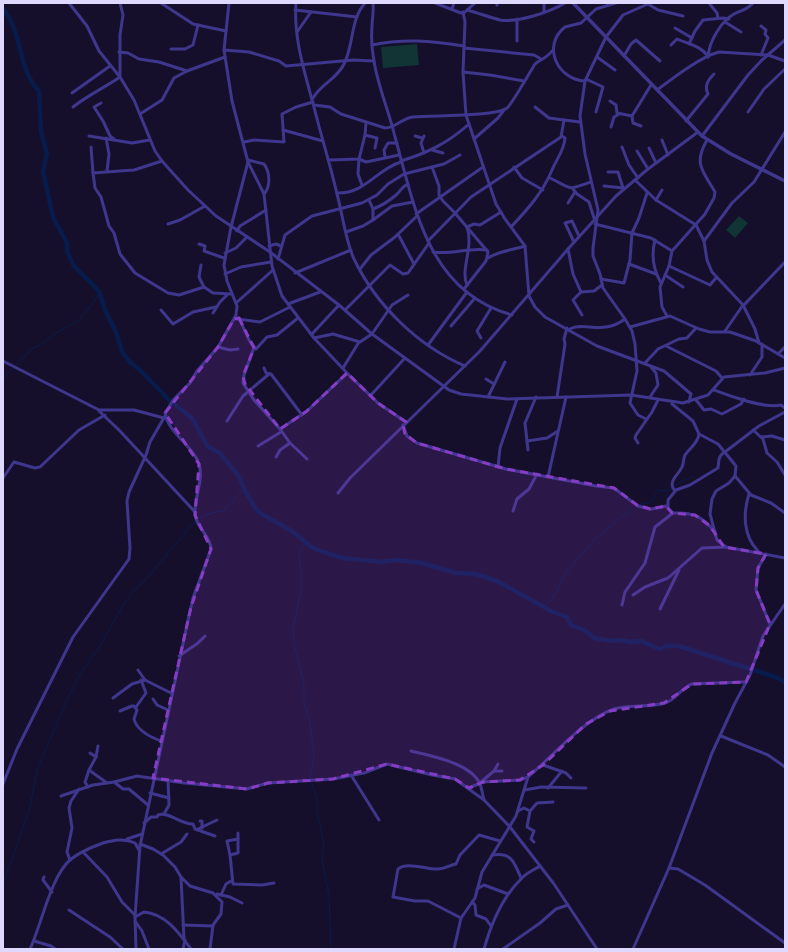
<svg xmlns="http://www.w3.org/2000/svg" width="788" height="952" font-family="'Exo 2',sans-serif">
	<rect width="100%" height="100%" fill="#150f2b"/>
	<!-- green -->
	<g fill="#113435">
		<polygon points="417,44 419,65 383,68 381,47"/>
		<polygon points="739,216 748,223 735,238 726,230"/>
	</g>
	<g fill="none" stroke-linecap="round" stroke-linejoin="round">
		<!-- stream -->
		<g stroke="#071c4c" stroke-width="1">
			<polyline points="15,366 33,348 42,344 51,336 78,321 95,301 99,291"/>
			<polyline points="3,380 13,368"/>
			<polyline points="675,487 681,481 693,477"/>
			<polyline points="198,519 208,514 223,511 244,489"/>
			<polyline points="307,544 301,549 299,558 301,572 301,591 293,628 294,644 304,683 304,703 310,722 314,757 310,779 317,797 317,812 324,844 322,860 329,895 331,949"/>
			<polyline points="544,608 557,592 565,574 595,539 637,505 652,502 658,490 665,491 672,488"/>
			<polyline points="3,884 30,808 37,770 68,698 79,676 100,646 122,607 134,591 149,576 195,521"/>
		</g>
		<!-- river -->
		<g stroke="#071c4c" stroke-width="4.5">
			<path d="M3,9C22,30 18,70 39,91L41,132L47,154L43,171L53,217L67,243V251L74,266L99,291L105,310L116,332L122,352L131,363L140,370L170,401"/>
			<polyline points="173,403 192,418 208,447 220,453 229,464 240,478 244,489 255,508 260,513 292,531 310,546 320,551 343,558 382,562 396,560 422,563 456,573 476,574 499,582 551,611 567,617 571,625 586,631 594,638 612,641 620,640 632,642 641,641 660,649 666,646 679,646 750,669"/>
			<polyline points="754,670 778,678 785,682"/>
		</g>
		<!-- minor -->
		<g stroke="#3f368d" stroke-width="3">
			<path d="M69,3L87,26L99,51L120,77C104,88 88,95 73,107"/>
			<polyline points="120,3 123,15 120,35 120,77 134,100 155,151 162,161 188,190 216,216 270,252 339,305 372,334 449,390 461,394 507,399 631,395 683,403 708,395 724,377 765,373 785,368"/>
			<polyline points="161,3 193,24 226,31"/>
			<polyline points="229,3 224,50 232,101 248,162 264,194 272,266 282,296 314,338 347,373 378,403 406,422"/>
			<path d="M296,3C293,41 307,79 316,115C323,142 331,168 337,194C343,216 345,239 354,259C376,305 418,346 465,366"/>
			<path d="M373,3C374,11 372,19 372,27C371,38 372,50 374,61C378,87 389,111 395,137C415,208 428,292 512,315"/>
			<polyline points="435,3 461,13 465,12 475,3"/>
			<polyline points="497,3 497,5"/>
			<polyline points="709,3 717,13 718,18"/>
			<polyline points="648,4 658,10 683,16"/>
			<polyline points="452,9 454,3"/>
			<polyline points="295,10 357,17"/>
			<path d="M467,10C478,13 489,17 500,20C517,23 550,12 565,3"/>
			<polyline points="463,12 465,22 463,72 466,115 496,204 505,219 525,246 529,296 535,307 545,317 597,346 664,371 691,394 689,402"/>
			<polyline points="544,12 544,3"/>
			<polyline points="517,19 517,41"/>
			<polyline points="725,22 741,32"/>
			<polyline points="761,26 766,30 765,34 768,38 761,55"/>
			<polyline points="675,28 692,38"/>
			<polyline points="297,32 311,12"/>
			<polyline points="689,44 695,31 703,20 723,18 729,19"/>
			<path d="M372,45C405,38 431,41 464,46"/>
			<path d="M671,45L677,39C688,44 702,46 708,57"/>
			<polyline points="464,48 534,55 541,59"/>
			<polyline points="171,49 185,49 193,45 198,25"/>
			<polyline points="224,50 249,52 279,61 286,66 353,60 374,61"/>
			<polyline points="119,52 128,53 139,59 159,62 187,71 225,57"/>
			<polyline points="624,56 631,44 636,40 660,61"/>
			<polyline points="597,57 615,70"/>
			<path d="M708,57C709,42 721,21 734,14C742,10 747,10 753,3"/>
			<polyline points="463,72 490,75 524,81"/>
			<polyline points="586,79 603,87 596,112"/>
			<path d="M585,81C558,80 541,46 565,27L581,23L596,9L616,3"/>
			<path d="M657,90C673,78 700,57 719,52L768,55L785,61"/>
			<polyline points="72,93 110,66"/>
			<path d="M313,98C321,84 337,79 344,64C354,45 350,20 365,3"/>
			<polyline points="610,101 616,105 617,113 632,116"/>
			<polyline points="101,103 94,107 103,121 110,136 114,139"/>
			<path d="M314,105L330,107L341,114L385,128C396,128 402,118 413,117C431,115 495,117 507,108C512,104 530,72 535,64C541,59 547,58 552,51"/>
			<polyline points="535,107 549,118 564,120"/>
			<polyline points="748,112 764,89 785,69"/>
			<polyline points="140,114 162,100 174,78 187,71"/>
			<path d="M686,121L708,94C704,86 708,80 714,74"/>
			<polyline points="641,126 633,123 632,116 651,85"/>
			<polyline points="611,127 614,117 619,114"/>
			<polyline points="283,130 323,141"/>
			<polyline points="365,135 377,138 375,148"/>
			<polyline points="89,136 132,143 150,140"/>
			<polyline points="415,136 422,138"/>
			<polyline points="424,136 421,143 424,153"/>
			<polyline points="702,136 748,75 762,60 785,40"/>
			<polyline points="106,138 109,154 107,171"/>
			<polyline points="474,139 498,118 504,110"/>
			<polyline points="662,140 668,155"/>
			<polyline points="244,142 254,140 284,142 282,114 296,107 313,102"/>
			<polyline points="91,147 93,173"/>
			<polyline points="622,147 629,165 638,178"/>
			<polyline points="649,148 656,163"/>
			<polyline points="432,150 443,153"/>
			<polyline points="637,151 648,169"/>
			<polyline points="385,157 384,150 388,143 397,143"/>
			<path d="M248,160L264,164C270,172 271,186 264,194"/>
			<polyline points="329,160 359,159 365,135 366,123"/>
			<polyline points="162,161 134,170 93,173 95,188 101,197 109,226 114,233 120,254 135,273 168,293 179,295 204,287 213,293 231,294"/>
			<path d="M401,161C427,153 448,143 469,124"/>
			<polyline points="432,167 439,186 439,195 443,201 455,213 488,252 486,261 464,289"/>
			<polyline points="514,167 522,178 543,190"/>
			<polyline points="608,172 618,172 623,188"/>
			<path d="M550,178C573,189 566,191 591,182"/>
			<polyline points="635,180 656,200 696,225 704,241 707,260 712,272 743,305 755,329 759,343"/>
			<polyline points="362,185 358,174 359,159 366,162 399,155"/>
			<polyline points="604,186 623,188"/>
			<polyline points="573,189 577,194 589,202 594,218"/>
			<path d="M337,193C365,194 377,169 401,162"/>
			<polyline points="656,200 662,190"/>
			<polyline points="568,203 575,192"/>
			<path d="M373,209C381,206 389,201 396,195C401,191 401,187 408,184"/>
			<polyline points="416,214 483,167"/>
			<polyline points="373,220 392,206 413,202"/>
			<polyline points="168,224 180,220 205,206"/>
			<polyline points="595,224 651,238 672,251"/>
			<path d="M511,227C528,209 543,192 552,170C557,158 564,151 565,138L562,136"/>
			<polyline points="237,231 240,226 266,210"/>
			<polyline points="346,232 363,226 373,220 373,209 369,200"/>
			<polyline points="398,234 414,264"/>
			<path d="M655,240C651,255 653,269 661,283"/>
			<polyline points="428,241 471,197 561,137 564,120 580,122"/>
			<polyline points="704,241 732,203 754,182 785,132"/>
			<polyline points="574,242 565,223 572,221 579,236"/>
			<polyline points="199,244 205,246 204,251 224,258"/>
			<polyline points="269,246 276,244 281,246"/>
			<polyline points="568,249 573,274 581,292 594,291 602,285"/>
			<path d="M433,252C452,255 469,247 487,250"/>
			<polyline points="225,253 236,248 247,237"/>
			<path d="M488,258C499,251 512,250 525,246"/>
			<polyline points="278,259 285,235 312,216 362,203 377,195 388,184 404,174 444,164 460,155"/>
			<polyline points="629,264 656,274"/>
			<polyline points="201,265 199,277 204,287"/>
			<polyline points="669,266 710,285 716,278"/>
			<polyline points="360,269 371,255 395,237 417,216"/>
			<polyline points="295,273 351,250"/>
			<polyline points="225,274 241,267 271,262"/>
			<polyline points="665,275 683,287"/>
			<polyline points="601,279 624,283 630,260 632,233 639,218 647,193"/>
			<path d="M467,285C460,269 474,248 467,227L474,224L480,225L501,212"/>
			<polyline points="581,292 573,300 582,315"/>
			<polyline points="236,303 273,270"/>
			<polyline points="288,304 320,292"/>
			<polyline points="743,306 785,262"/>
			<polyline points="161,310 173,324 193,312 216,307"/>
			<polyline points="345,310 390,265 403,274 408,273 429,243"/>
			<polyline points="213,313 220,302 227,295"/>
			<path d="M667,316L662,307L660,287L669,266L672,251L705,214L714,198L715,192C703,171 693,164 707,140"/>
			<polyline points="239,318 249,340 256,349 267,337 277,335 298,318"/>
			<polyline points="238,319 260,322 290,307"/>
			<polyline points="451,326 475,298"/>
			<polyline points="630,327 670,316 699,329 710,332 730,332 756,341 785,358"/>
			<path d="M570,329C585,321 602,336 625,319"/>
			<polyline points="725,331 743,305"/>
			<polyline points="312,334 339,305"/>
			<polyline points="314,338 333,334 360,342 372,334 392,305 408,295"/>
			<polyline points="481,338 477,331 491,308"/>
			<polyline points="428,345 467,292"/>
			<polyline points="666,346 716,371 722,378"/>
			<polyline points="218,347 230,350 238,349"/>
			<polyline points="254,348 244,375 243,383 254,400 280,429 290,443 307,459"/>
			<polyline points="778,354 785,347"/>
			<polyline points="3,361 99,410 134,410 164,418"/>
			<polyline points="645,363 658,349 679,339 687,338 696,328"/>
			<polyline points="264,368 266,373 271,374 302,415"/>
			<polyline points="343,368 359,342"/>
			<polyline points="750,375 762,357 762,344"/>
			<polyline points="486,379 494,384"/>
			<path d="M714,390C730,396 764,409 781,405L785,408"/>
			<polyline points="371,395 405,358"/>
			<polyline points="488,397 505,362"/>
			<polyline points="557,397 565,344 564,339 567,328"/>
			<polyline points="650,397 658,385 656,373 651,367"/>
			<polyline points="696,400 704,410 711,409 722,414 741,404 744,399"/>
			<polyline points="672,404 693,421 699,434 718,444 736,466 735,476 751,495 771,503 785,513"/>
			<polyline points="99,411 120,431 195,512"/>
			<polyline points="646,419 638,415 630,403 637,371 635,344 632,331 625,319 603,288 600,274 593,256 593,248 598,210 585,154 580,116 585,81 606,37 623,15 650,3"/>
			<polyline points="227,421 243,396 269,374"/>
			<path d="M403,425L407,436L417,443L506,469L596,486L614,488L638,506L651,509L666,506L673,513C693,512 702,516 715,532"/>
			<polyline points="280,429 307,411 347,373"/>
			<polyline points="753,430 763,439 767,453 777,462 785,475"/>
			<polyline points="761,437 772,436 785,440"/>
			<polyline points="527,441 547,438 558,431"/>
			<polyline points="638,443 635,438 636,435 652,412 658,400"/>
			<polyline points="258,446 281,432"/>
			<polyline points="528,450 525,423 536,397"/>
			<polyline points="276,457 280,450 290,443"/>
			<polyline points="498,467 500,448 517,399"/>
			<polyline points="735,476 729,483 716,491 712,499 710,514 717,540 726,547 785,558"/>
			<polyline points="548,477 566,397"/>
			<polyline points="3,478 14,462 35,468 40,467 79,430 105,415"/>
			<path d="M675,491C667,481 678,476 682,467C684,463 683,459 685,455C690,448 698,443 699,434"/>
			<polyline points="338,493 350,478 480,351 568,249 616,196 648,169 698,132"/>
			<path d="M749,494C743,513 743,536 758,551"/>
			<polyline points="668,507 668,500 676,490 690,485 718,468 719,459 721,455 759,426 785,412"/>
			<polyline points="513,511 517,499 529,489 537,474"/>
			<polyline points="766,554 758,568 756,590 770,624"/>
			<polyline points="633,595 645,587 668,578 702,548 726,547"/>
			<polyline points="622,605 625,592 645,563 655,527 673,513"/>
			<polyline points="660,609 679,570"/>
			<polyline points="179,656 198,643 205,636"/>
			<polyline points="138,670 145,680"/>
			<polyline points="113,698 132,684 145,680 171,693"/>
			<polyline points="153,699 157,705 168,710"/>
			<polyline points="136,707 146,693 141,680"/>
			<path d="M120,711L132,706H134L137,710L134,719C137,731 150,737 161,741"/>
			<polyline points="721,736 768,755 785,767"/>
			<path d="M411,751C431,756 471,763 480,784C482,788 482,794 484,799"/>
			<polyline points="90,753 96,757 89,770 107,783"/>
			<polyline points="96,757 98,746"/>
			<polyline points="543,765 566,773 571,778"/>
			<polyline points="494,771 502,771"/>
			<polyline points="351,775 379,820"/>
			<polyline points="114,782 123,789 129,789 148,805"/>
			<polyline points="481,782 494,771 498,764"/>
			<polyline points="3,784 17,749 73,637 129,559 130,548 127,501 129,492 146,455 150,442 165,416"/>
			<polyline points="88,787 85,782 89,770"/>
			<path d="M469,788L483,782L520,780L528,777C553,756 583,720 614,709C630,704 649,708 665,703C676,700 681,688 692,684L746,682"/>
			<polyline points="548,788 562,771"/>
			<polyline points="525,790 541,787 586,788"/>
			<polyline points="150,793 169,798"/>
			<polyline points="61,796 93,785 114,782 137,776 184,783 247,789 268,783 333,779 364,773 387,764 432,775 455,779 484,800 510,827 554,884 597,949"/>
			<polyline points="518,811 524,808 530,811 537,803 553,802"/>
			<polyline points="530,811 527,827 534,831 531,839 534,842"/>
			<polyline points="164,814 169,805 168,781"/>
			<polyline points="200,821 202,821 202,828"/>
			<path d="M144,823L151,817H157L158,815C168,811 182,825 193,824L195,829L215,836"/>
			<polyline points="198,829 217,820"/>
			<polyline points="238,833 238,853 230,855 233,884 262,885 274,883"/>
			<polyline points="127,839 142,834"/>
			<polyline points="140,844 153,849 163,855 175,867 181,877 184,939"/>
			<polyline points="84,853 107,877 122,902 135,915"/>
			<polyline points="161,854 181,842 187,834"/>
			<polyline points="230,855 227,841 238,839"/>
			<path d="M492,855C512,852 514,862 521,878"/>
			<polyline points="70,860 67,852 72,828 69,808 71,801 79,789"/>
			<polyline points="669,868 678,869 705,885 785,943"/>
			<polyline points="44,877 43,880 52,892"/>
			<polyline points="181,877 190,886 213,893 222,902 221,914 213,925 210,949"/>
			<polyline points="477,889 484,885 508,894"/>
			<polyline points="217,894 230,897 242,903"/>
			<polyline points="221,895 226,884 231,881"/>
			<polyline points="472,902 475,905 476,915 486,919 491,926"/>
			<polyline points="69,910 110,937 123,949"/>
			<path d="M135,917L144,912C166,914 179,933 191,949"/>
			<path d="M461,918L428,901H415L393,897L398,869C406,861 428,870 438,869C444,869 450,865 456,864L460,855L479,835L500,841"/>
			<polyline points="135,921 142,931 149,949"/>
			<polyline points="183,925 213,926"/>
			<polyline points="34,941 51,946 55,949"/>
			<path d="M30,949C41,926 51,876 70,860C78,853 92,847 103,843C114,840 124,838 135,843L139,850"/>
			<path d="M136,949L135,917L140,846L188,620L193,598L211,549C211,536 195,527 195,513C194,498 204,480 199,464C194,447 168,433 165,413L174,399L190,383L197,371L218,347L236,315L237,306L227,281L224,265L231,227L248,162"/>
			<polyline points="183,949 185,940"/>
			<polyline points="454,949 461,918 475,898 482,872 516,816 528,777"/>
			<path d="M484,949C491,924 502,897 522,878C526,873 534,870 540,866"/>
			<polyline points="503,949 540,923 556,909 568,905"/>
			<polyline points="633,949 669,868 712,753 735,703 750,675 763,636 785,604"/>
		</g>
		<!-- tertiary -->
		<polyline stroke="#3f368d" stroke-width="3.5" points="573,3 702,136 731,154 785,181"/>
	</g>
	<!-- marked area -->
	<path fill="#853dc5" fill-opacity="0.2" stroke="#853dc5" stroke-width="3" stroke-dasharray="8 5" stroke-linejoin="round" d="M239,318L254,348L243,376L245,384L280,429L307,411L347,373L378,403L406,422L403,425L405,434L417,443L506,469L614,488L637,505L650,509L666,506L672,513L695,515L710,526L724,547L766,554L758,568L756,590L770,624L746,682L692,684L664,703L610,711L586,724L543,765L520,780L483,782L469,788L455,779L387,764L333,779L268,783L247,789L153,778L191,607L211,549L195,515L199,464L165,413L218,347L234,319Z"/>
	<!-- border -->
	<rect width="788" height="952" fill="none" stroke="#dfd8ff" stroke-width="8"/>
</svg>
